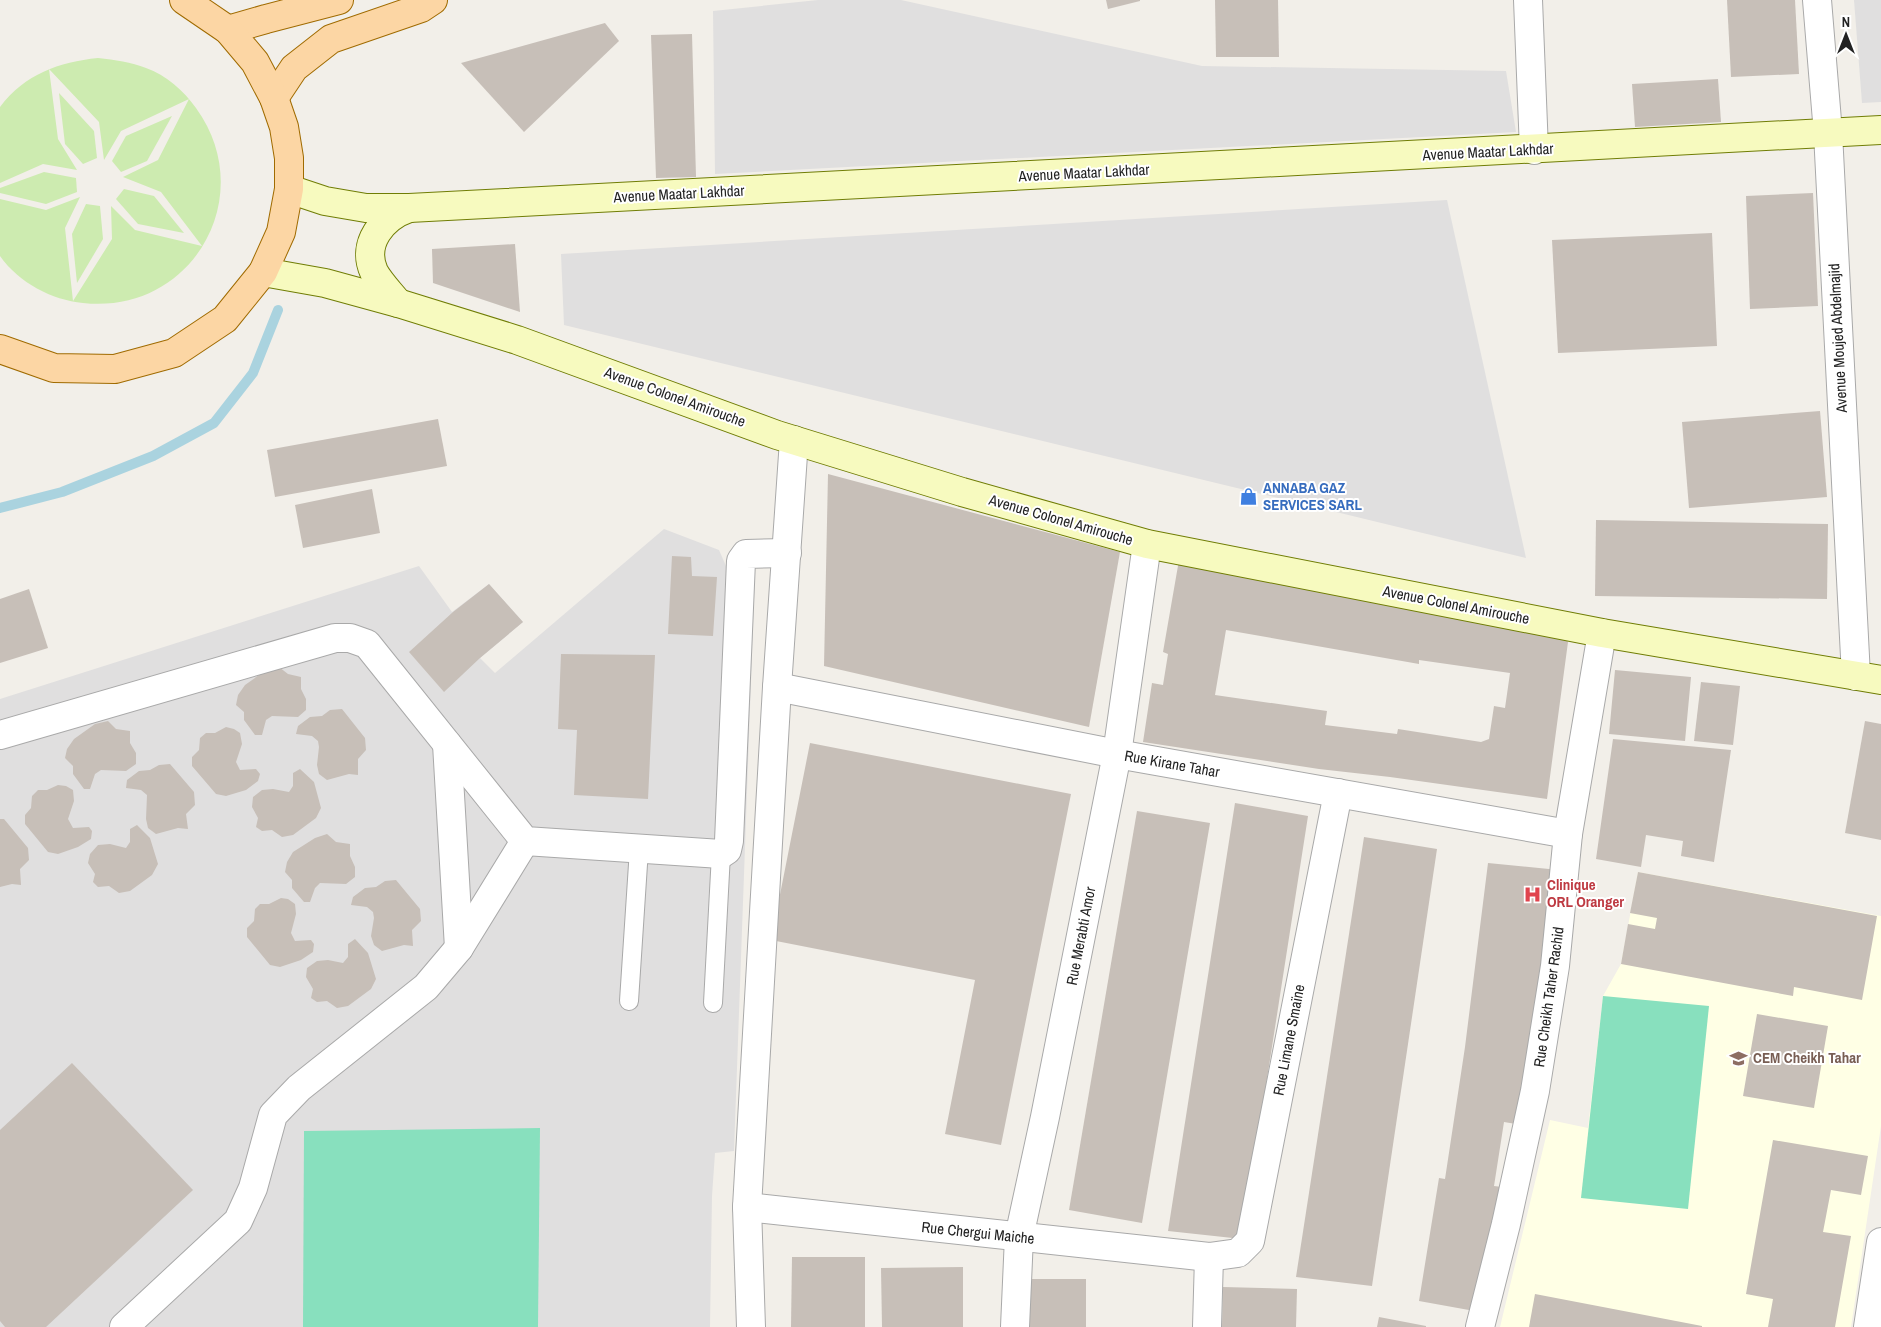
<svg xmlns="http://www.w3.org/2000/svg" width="1881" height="1327" font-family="'Archivo Narrow',sans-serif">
	<rect width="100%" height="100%" fill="#f2efe9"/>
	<!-- residential -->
	<g fill="#e0dfdf">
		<polygon points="818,0 901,0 1202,66 1506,71 1516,132 715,174 713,11"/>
		<polygon points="1854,0 1881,0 1881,102 1862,103"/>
		<polygon points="1447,200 1526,558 564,325 561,254"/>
		<polygon points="664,529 719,550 726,566 755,571 734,1151 715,1153 712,1196 710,1327 0,1327 0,699 419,566 452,612 489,584 523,622 480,658 495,673"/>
	</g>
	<!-- education -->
	<polygon fill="#ffffe5" points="1638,872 1881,916 1881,1126 1851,1327 1500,1327 1550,1120 1588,1128 1603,996 1621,964"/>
	<!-- grass -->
	<g fill="#cdebb0">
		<path d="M98,58C115,60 131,62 146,68C166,75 184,91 196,108C260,196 192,315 83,303C52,300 19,283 0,256V199L46,210L80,197L65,228L73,301L112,239L111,206L135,230L202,246L161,192L123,177L158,160L189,99L121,131L104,160L99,122L49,69L58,139L77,170L43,164L0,183V107C25,74 59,62 98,58Z"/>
		<polygon points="59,93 94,131 97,158 83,164 65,144"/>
		<polygon points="172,116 147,161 121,172 112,161 126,136"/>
		<polygon points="44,172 76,178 77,192 46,204 0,193 0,188"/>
		<polygon points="124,189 154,196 184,233 138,224 116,199"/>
		<polygon points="86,204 100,206 103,239 77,283 72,234"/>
	</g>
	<!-- pitch -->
	<g fill="#88e0be">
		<polygon points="1603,996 1709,1006 1688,1209 1581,1198"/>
		<polygon points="540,1128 538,1327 303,1327 304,1131"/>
	</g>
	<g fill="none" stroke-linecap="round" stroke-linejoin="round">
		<!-- stream -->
		<polyline stroke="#aad3df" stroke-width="10" points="0,508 62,492 153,456 214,423 253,373 278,310"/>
	</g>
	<!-- building -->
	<g fill="#c7bfb8" fill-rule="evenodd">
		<polygon points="1106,0 1140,0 1140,1 1108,9"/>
		<polygon points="1215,0 1278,0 1279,57 1216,57"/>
		<polygon points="1727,0 1795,0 1799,74 1731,77"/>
		<polygon points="605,23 619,41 524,132 461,63"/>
		<polygon points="692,34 696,177 656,178 651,35"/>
		<polygon points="1718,79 1721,122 1635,127 1632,84"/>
		<polygon points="1813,193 1818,306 1750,309 1746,196"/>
		<polygon points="1712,233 1717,346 1558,353 1552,240"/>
		<polygon points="515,244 520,312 433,283 432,249"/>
		<polygon points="1820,411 1827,497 1689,508 1682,422"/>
		<polygon points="438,419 447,466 275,497 267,450"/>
		<polygon points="828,474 1120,552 1089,727 824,666"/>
		<polygon points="372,489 380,533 303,548 295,505"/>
		<polygon points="1596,520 1828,524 1827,599 1595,596"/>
		<polygon points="672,556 691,557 692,576 717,577 713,636 668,634"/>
		<path d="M1179,560L1561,633L1568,642L1547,799L1390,777L1319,769L1143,742L1152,683L1163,685L1168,654L1163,652ZM1226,630L1419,664V660L1510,673L1505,708L1494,706L1489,739L1481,742L1398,729L1397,734L1325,725L1327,711L1215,695Z"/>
		<polygon points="489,584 523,622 480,658 444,692 409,652 453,612"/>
		<polygon points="29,589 48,648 0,663 0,599"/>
		<polygon points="561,654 655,655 648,799 574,795 577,730 558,729"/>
		<polygon points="279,667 288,674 301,677 301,689 306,699 306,710 298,717 272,716 266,720 262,735 255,735 244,720 244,712 236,705 238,695 245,685 266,670"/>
		<polygon points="1615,670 1691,677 1685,741 1609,734"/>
		<polygon points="1701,682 1740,686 1733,745 1694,741"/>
		<polygon points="342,709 365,738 366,750 358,759 358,775 349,774 327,780 319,774 317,765 319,747 318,741 312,736 296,734 298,726 310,717 322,716 330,710"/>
		<polygon points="108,721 116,729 130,731 130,743 136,753 136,764 126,771 101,770 95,774 90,789 84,789 73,774 73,766 65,758 67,749 74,739 95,724"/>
		<polygon points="1865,721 1881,724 1881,840 1845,833"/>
		<polygon points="226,727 234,729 240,733 242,744 236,762 240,770 256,769 260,774 258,781 246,790 226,796 216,794 192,766 192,757 199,750 200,738 206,733 215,733"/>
		<polygon points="1613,739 1731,750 1714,862 1681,856 1683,841 1646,835 1641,867 1596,859"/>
		<polygon points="810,743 1071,794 1001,1145 945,1134 975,980 771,940"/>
		<polygon points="170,764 194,792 195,805 186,814 188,829 178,828 156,834 148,828 146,819 147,795 141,790 126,788 127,780 139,771 150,770 159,765"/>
		<polygon points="300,769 314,782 321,808 316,818 293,835 282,837 272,830 262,831 256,827 258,818 252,807 253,797 262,790 273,789 289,792 293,786 293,773"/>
		<polygon points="58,785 66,786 73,790 74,801 68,819 73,828 89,827 92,831 91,839 78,847 58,854 48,852 25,824 25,815 31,808 32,796 38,790 47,790"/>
		<polygon points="1235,803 1308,816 1242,1239 1168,1231"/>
		<polygon points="1137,811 1210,823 1142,1223 1069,1210"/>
		<polygon points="0,819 4,819 28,848 29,860 20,869 21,885 12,884 0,887"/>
		<polygon points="137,825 150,838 158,864 152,875 130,891 119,893 109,886 98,887 93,882 95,874 88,863 90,854 98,845 110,844 126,848 130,842 130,829"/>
		<polygon points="327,834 336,842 350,844 350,856 355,867 355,877 346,884 320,883 315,888 310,902 304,902 292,888 292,880 285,872 287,862 293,852 315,838"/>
		<polygon points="1364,837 1437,849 1372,1286 1296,1277"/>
		<polygon points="1488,863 1559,870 1522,1125 1504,1122 1494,1186 1502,1187 1480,1312 1419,1301 1439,1178 1445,1179 1465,1047"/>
		<polygon points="1638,872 1877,916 1862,1000 1794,987 1793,996 1621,964 1628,924 1655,929 1657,918 1630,913"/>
		<polygon points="396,880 420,909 421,921 412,930 413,946 404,945 382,951 374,945 371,936 374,918 373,912 367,907 351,905 353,897 365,888 376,887 385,881"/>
		<polygon points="281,898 288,899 295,904 296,914 291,933 295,941 311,940 314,944 313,952 301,960 280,967 270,965 247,937 247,928 254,921 255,909 260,904 269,904"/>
		<polygon points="355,939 368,953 376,979 371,989 348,1006 337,1008 327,1001 317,1002 311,998 313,989 306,977 307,968 317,961 328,960 343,963 348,957 348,944"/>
		<polygon points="1757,1014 1828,1026 1814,1108 1743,1096"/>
		<polygon points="72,1063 193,1190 46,1327 5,1327 0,1321 0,1130"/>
		<polygon points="1773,1140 1868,1156 1861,1195 1831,1190 1823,1232 1851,1236 1835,1327 1768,1327 1773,1299 1746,1294"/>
		<polygon points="792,1257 865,1257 865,1327 791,1327"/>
		<polygon points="963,1267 963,1327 882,1327 881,1268"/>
		<rect x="1023" y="1279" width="63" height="48"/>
		<polygon points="1223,1287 1297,1289 1296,1327 1222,1327"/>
		<polygon points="1535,1294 1702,1326 1702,1327 1529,1327"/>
		<polygon points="1379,1317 1426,1326 1426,1327 1377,1327"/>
	</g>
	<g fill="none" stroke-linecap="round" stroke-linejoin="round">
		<defs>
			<g id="service">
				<polyline points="629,1001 639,849"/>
				<polyline points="713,1003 721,854"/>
			</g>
			<g id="minor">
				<polyline points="1528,0 1534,150"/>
				<polyline points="1817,0 1828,133 1856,676"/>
				<polyline points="777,687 1117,754 1568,834"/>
				<polyline points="0,735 335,638 350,638 367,644 525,841 721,854 727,850 729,841 741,561 746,554 787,553"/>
				<polyline points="447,744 459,948"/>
				<polyline points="747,1207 1209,1257 1238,1253 1250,1241 1338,793"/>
				<polyline points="124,1327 238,1221 253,1188 273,1115 299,1088 426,987 459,948 525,841"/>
				<polyline points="751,1327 747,1207 777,687 794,440"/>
				<polyline points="1015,1327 1019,1237 1045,1117 1117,754 1147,544"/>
				<polyline points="1207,1327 1209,1257"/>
				<polyline points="1868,1327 1881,1242"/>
			</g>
			<polyline id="tertiary" points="1480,1327 1506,1224 1535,1091 1555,966 1568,834 1602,633"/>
			<g id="secondary">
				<polyline points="289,189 325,201 366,208 409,208 1881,130"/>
				<polyline points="263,272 325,283 398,303 517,340 777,435 962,492 1147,544 1602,633 1881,680"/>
				<path d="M398,303C390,293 380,283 374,272C361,243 383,217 409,208"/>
			</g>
			<g id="primary">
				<polyline points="228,30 266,19 339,0"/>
				<polyline points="274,98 294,68 331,39 421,8 433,0"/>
				<polyline points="0,349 54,368 115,369 174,353 225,319 263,272 281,232 289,189 289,158 284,127 274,98 255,62 228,30 184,0"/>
			</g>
		</defs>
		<!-- service casing -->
		<use href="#service" stroke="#a9a9a9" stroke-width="20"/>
		<!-- minor casing -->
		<use href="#minor" stroke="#a9a9a9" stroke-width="30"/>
		<!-- tertiary casing -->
		<use href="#tertiary" stroke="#a9a9a9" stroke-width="30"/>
		<!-- secondary casing -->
		<use href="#secondary" stroke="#707d05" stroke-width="30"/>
		<!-- primary casing -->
		<use href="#primary" stroke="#a06b00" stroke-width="30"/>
		<!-- service -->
		<use href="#service" stroke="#fff" stroke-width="18"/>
		<!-- minor -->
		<use href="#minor" stroke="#fff" stroke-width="28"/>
		<!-- tertiary -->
		<use href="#tertiary" stroke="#fff" stroke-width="28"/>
		<!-- secondary -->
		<use href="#secondary" stroke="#f7fabf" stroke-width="28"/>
		<!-- primary -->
		<use href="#primary" stroke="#fcd6a4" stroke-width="28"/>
	</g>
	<!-- icons -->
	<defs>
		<symbol id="shop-bare" viewBox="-9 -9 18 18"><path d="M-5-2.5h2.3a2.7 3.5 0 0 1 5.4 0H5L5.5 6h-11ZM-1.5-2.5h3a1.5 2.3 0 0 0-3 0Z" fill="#3f7fe0" stroke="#fff" stroke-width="2.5" paint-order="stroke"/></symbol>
		<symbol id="hospital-bare" viewBox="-9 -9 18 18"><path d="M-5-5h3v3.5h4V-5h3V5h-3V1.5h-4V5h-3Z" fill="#e0444e" stroke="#fff" stroke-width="2.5" paint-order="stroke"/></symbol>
		<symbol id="school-bare" viewBox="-9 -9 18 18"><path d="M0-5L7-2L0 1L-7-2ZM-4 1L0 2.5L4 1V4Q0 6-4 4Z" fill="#8d6e63" stroke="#fff" stroke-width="2.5" paint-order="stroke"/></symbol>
	</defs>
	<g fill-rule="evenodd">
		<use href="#shop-bare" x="1236" y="484" width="25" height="25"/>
		<use href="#hospital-bare" x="1520" y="882" width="25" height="25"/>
		<use href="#school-bare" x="1726" y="1046" width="25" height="25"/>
	</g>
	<g text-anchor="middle" stroke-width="4" stroke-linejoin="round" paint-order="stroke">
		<!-- street labels -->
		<g font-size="15" fill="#222" stroke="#fff">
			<text transform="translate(1488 152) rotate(-3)" y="5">Avenue Maatar Lakhdar</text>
			<text transform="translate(1084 173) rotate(-3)" y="5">Avenue Maatar Lakhdar</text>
			<text transform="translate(679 194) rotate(-3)" y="5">Avenue Maatar Lakhdar</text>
			<text transform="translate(1838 338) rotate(-93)" y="5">Avenue Moujed Abdelmajid</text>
			<text transform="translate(675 397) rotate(20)" y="5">Avenue Colonel Amirouche</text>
			<text transform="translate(1061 520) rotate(16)" y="5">Avenue Colonel Amirouche</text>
			<text transform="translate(1456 605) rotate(11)" y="5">Avenue Colonel Amirouche</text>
			<text transform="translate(1172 764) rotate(10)" y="5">Rue Kirane Tahar</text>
			<text transform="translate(1081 936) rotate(-79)" y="5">Rue Merabti Amor</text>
			<text transform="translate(1549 997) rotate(-82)" y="5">Rue Cheikh Taher Rachid</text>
			<text transform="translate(1289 1040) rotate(-79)" y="5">Rue Limane Smaïne</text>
			<text transform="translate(978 1233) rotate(6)" y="5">Rue Chergui Maiche</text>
		</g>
		<!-- shop labels -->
		<g font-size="15" font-weight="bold" fill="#366cbe" stroke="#fff" text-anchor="start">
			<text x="1263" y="493">ANNABA GAZ<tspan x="1263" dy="17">SERVICES SARL</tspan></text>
		</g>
		<!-- health labels -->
		<g font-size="15" font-weight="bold" fill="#be3a42" stroke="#fff" text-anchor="start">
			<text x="1547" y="890">Clinique<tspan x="1547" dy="17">ORL Oranger</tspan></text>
		</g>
		<!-- education labels -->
		<g font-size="15" font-weight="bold" fill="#785e54" stroke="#fff" text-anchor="start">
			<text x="1753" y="1063">CEM Cheikh Tahar</text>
		</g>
	</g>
	<!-- north arrow -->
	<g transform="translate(1846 35)" stroke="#ffffff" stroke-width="4" paint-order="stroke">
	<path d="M0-4L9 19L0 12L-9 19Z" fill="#222222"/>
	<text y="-8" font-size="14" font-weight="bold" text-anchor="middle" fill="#222222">N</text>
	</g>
</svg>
